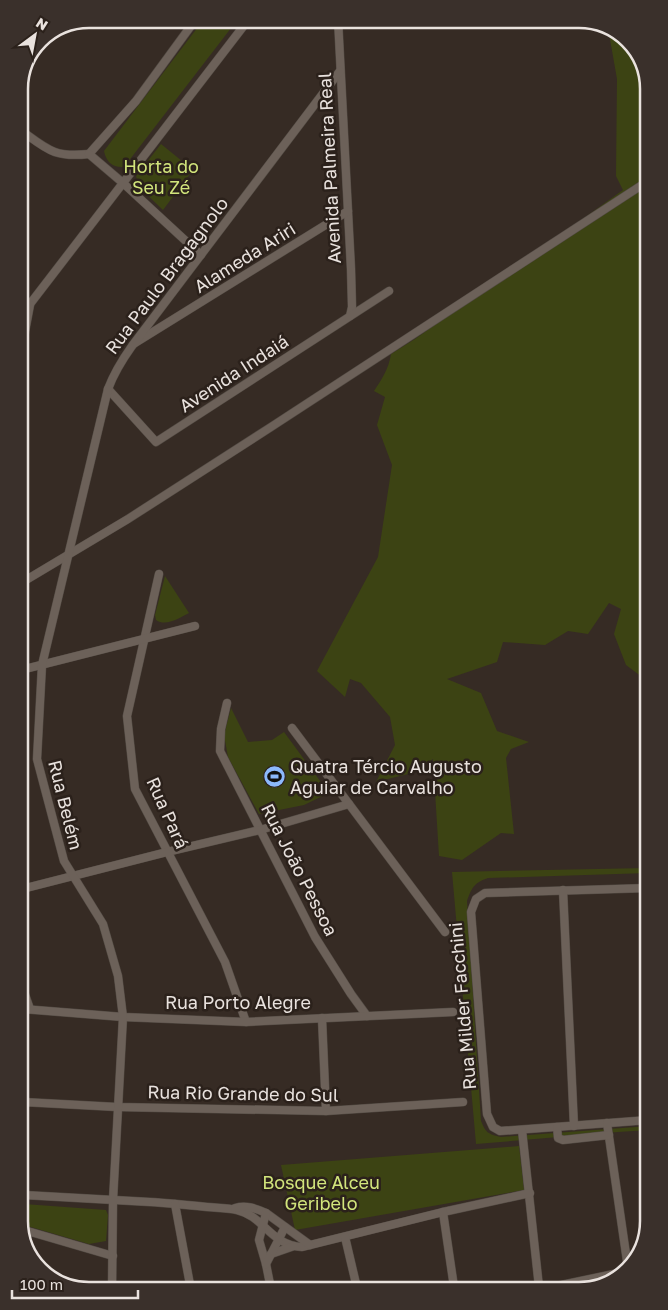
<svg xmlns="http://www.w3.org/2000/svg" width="668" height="1310" font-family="'Golos Text',sans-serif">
	<rect width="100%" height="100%" fill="#362b24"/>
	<!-- green -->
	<g fill="#3c4313">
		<path d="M204,19H238L124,167C113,168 106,162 104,151Z"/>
		<path d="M608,28L622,33L644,62L647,677H642L626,665L614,634L621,609L609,603L588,634L568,631L545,645L503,642L497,662L447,679L481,693L497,731L529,742L511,749L506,758L514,834L501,833L462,860L439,856L433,759L416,772L376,782L395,745L390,717L361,683L350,679L345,697L317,671L378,557L392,465L377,425L385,397L374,391C382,379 389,368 391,354L415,339L623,190L616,176L617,79Z"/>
		<polygon points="161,144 193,170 163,210 139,187 136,176"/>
		<path d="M165,576L189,613C179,618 166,627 156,620L155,615Z"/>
		<polygon points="231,708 248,742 272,740 284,732 329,793 304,805 259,814 228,757 224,735"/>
		<path d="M648,868V873L488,878C474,883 472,887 467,901L481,1121C486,1133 488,1134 501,1137L649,1126V1130L618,1132L476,1144L452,872Z"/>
		<polygon points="519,1146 524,1190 295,1230 281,1165"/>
		<polygon points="24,1204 106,1210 108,1215 106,1241 89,1244 24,1225"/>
	</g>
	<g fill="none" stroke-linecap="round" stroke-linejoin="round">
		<defs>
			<g id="minor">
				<polyline points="338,19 351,269 352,307 350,316"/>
				<path d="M19,129C47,149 53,158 89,154"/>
				<polyline points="89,154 136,101 196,19"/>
				<polyline points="89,154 123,183 201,255"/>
				<polyline points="20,317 249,19"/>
				<polyline points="135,343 348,211"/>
				<polyline points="20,358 30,305"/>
				<polyline points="108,389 156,442 389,291"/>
				<polyline points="159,574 127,716 135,789 225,962 246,1022"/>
				<polyline points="21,583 128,519 271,427 645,183"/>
				<polyline points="21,670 195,626"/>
				<polyline points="227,703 221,729 220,751 315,937 351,994 367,1016"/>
				<polyline points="292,728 445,932"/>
				<polyline points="648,888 485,893 476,899 471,912 487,1114 493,1127 500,1131 649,1120"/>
				<polyline points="22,889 167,852 260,830 349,804"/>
				<polyline points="563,890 574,1126"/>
				<polyline points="23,989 30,1009"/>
				<polyline points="23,1009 123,1017 246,1022 453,1012"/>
				<polyline points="322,1018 326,1111"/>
				<polyline points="23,1102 117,1107 326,1111 463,1102"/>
				<polyline points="607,1123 628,1268"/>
				<polyline points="557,1127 558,1138 563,1140 609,1135"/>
				<polyline points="522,1130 539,1287"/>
				<path d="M24,1195C66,1197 108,1200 150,1202C169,1203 188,1205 207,1207C217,1208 228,1208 237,1210C264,1216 270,1245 302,1247L443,1212L530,1193"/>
				<polyline points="175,1204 191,1290"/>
				<path d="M235,1208C246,1205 255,1208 266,1213L310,1245"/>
				<polyline points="443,1212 454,1287"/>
				<polyline points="266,1213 259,1240 266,1264 271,1289"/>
				<polyline points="24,1230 113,1256"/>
				<polyline points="345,1237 357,1288"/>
				<polyline points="271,1254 294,1246"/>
				<polyline points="266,1264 285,1227"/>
				<polyline points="552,1287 623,1272"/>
				<path d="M112,1291L113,1200L123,1017L118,976L103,924L64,861L37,759L42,665L108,389C114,373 122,360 132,346L340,71"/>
			</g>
		</defs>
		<!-- minor casing -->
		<use href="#minor" stroke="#524a43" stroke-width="9"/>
		<!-- minor -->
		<use href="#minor" stroke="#6c6159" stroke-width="8"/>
	</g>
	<!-- icons -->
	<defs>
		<symbol id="stadium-disc" viewBox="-11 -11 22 22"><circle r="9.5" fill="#8cb9fc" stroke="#2b211b"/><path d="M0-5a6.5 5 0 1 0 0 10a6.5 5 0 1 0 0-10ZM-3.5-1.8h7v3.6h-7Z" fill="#111"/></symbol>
	</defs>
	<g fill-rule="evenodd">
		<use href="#stadium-disc" x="262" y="764" width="25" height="25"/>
	</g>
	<g text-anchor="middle" stroke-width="5" stroke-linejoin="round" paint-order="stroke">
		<!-- park labels -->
		<g font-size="18" fill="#d2e57c" stroke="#2b211b">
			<text x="161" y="173">Horta do<tspan x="161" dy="21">Seu Zé</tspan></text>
			<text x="321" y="1189">Bosque Alceu<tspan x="321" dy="21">Geribelo</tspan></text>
		</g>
		<!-- street labels -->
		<g font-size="18" fill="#e9e2de" stroke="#2b211b">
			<text transform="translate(330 168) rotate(-93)" y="6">Avenida Palmeira Real</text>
			<text transform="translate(245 258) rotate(-32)" y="6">Alameda Ariri</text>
			<text transform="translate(167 276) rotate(-53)" y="6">Rua Paulo Bragagnolo</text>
			<text transform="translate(234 374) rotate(-33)" y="6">Avenida Indaiá</text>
			<text transform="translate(65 805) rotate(76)" y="6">Rua Belém</text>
			<text transform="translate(167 813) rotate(66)" y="6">Rua Pará</text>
			<text transform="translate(299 870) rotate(63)" y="6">Rua João Pessoa</text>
			<text x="238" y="1009">Rua Porto Alegre</text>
			<text transform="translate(463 1006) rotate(-95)" y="6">Rua Milder Facchini</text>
			<text transform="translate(243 1094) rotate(1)" y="6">Rua Rio Grande do Sul</text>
		</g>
		<!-- poi labels -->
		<g font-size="18" fill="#e9e2de" stroke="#2b211b" text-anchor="start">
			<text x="290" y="773">Quatra Tércio Augusto<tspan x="290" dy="21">Aguiar de Carvalho</tspan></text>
		</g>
	</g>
	<!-- crop -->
	<path d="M0 0H668V1310H0ZM89 28H579A61 61 0 0 1 640 89V1221A61 61 0 0 1 579 1282H89A61 61 0 0 1 28 1221V89A61 61 0 0 1 89 28Z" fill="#3a302b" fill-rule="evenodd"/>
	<path fill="none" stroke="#e9e2de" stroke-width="2.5" d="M89 28H579A61 61 0 0 1 640 89V1221A61 61 0 0 1 579 1282H89A61 61 0 0 1 28 1221V89A61 61 0 0 1 89 28Z"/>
	<!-- north arrow -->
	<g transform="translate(35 35) rotate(32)" stroke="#2b211b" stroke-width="4" paint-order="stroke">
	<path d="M0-4L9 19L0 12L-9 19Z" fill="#e9e2de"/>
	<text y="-8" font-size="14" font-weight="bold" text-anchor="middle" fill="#e9e2de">N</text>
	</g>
	<!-- scale -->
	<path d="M12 1290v8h126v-8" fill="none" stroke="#e9e2de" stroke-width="2.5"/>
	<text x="20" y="1290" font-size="15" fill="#e9e2de" stroke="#2b211b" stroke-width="4" paint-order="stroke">100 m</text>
</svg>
